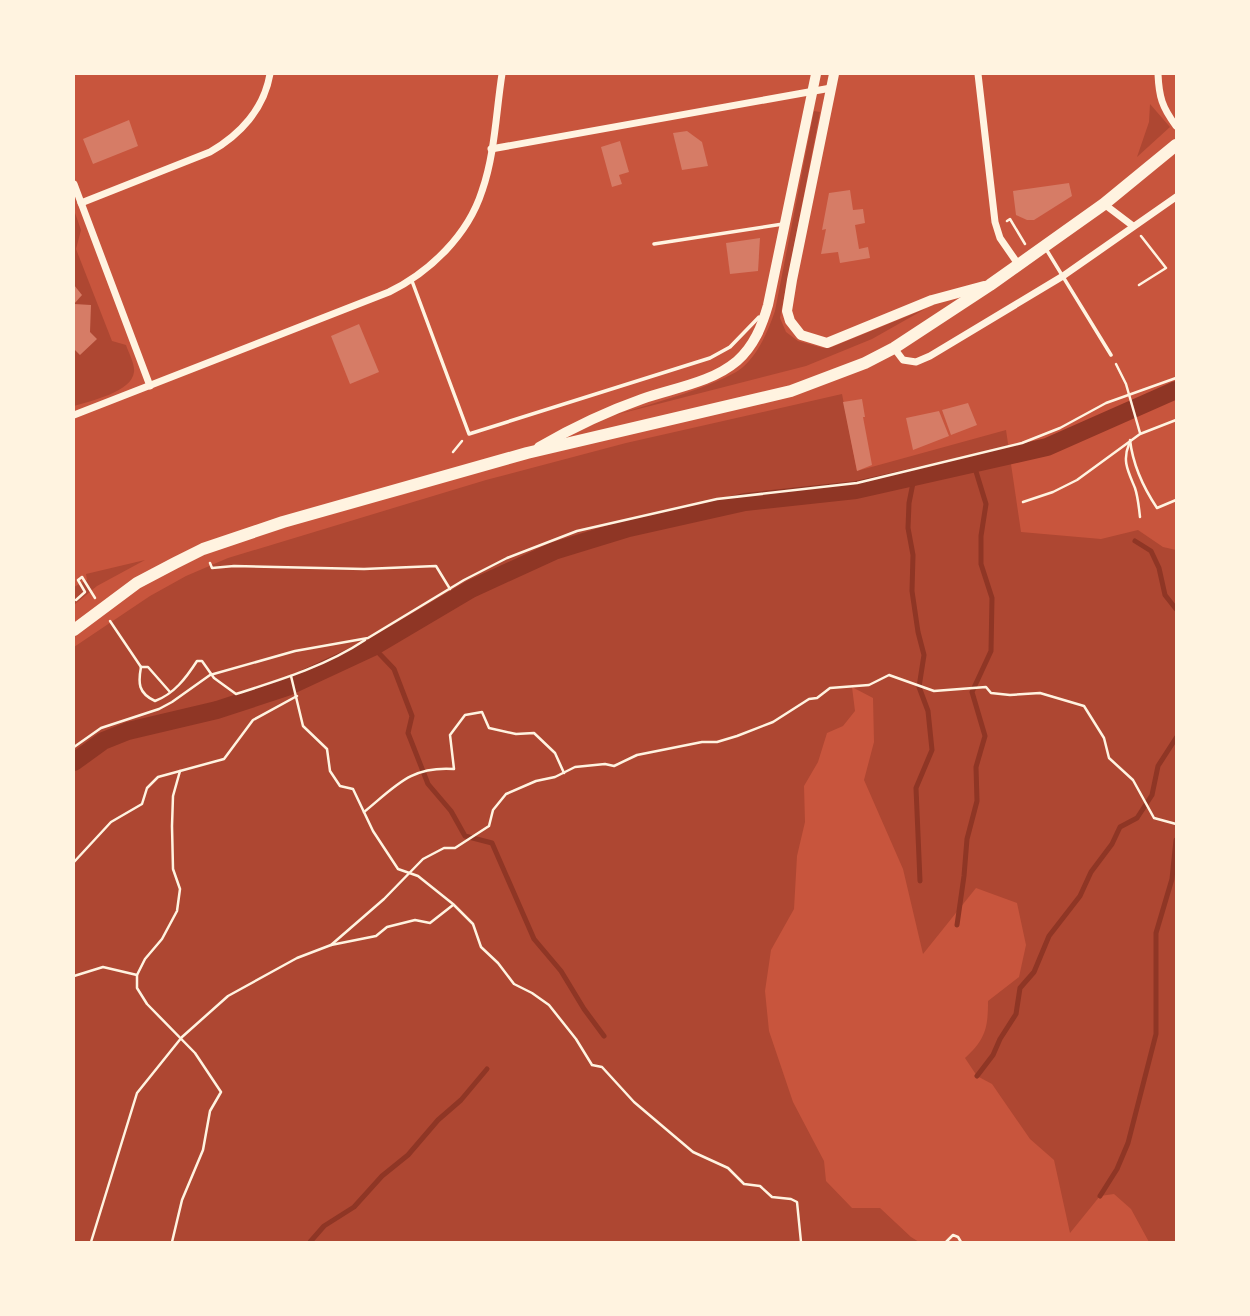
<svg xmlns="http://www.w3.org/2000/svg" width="1250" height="1316" font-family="'IBM Plex Sans',sans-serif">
	<rect width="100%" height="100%" fill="#c8553d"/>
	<!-- green -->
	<g fill="#ae4732">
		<polygon points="1150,104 1170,127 1137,157 1149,122"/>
		<path d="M814,111L820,112L780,318L786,332L798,341L823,348L832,347L925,309L872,339L806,366L615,415C644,406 722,385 743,367C759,353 768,331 775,311Z"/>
		<path d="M74,210L81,230L76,249L112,341L126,345C129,354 135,364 134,372C132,392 90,401 74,406Z"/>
		<path d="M842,394L857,471L1006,430L1021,532L1101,539L1138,530L1163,547L1176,550V1242H1149L1131,1209L1114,1194L1100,1196L1070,1233L1054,1160L1030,1139L992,1084L977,1076L965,1058C986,1039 988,1027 988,1001L1019,977L1026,945L1017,903L976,888L923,954L903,869L864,780L874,742L873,698L852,687L855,711L843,726L827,733L818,762L804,786L805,822L797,856L794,909L771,950L765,991L769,1031L793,1102L824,1161L826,1181L852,1208H880L911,1237L919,1242H74V647L150,596L186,576L228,558L486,480L626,443Z"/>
		<polygon points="145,560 97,586 74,605 74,587 87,580 86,574"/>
	</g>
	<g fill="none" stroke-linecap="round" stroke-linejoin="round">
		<!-- stream -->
		<g stroke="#8f3625" stroke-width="5">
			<polyline points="914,478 909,503 908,528 913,555 912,591 918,632 924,655 919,687 928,711 932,750 916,788 920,881"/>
			<polyline points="1135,541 1151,551 1159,568 1165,595 1176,609"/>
			<polyline points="373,647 394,669 412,716 408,733 428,784 451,811 465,836 492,843 534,939 561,971 584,1009 604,1036"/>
			<polyline points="957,925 964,876 967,839 977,801 976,767 985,736 972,692 991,651 992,598 981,564 981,536 986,504 974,465"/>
			<polyline points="977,1076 993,1055 1000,1039 1016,1014 1020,988 1034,972 1049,936 1080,896 1091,872 1112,844 1120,827 1137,818 1152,795 1158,766 1176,738"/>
			<polyline points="1100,1196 1117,1169 1128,1143 1156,1034 1156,933 1172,879 1176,840"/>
			<polyline points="310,1242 324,1226 354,1207 382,1176 408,1155 438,1120 461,1100 487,1069"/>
		</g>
		<!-- canal -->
		<polyline stroke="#8f3625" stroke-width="18" points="74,762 103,741 128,731 217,710 287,687 373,647 471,589 554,551 629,528 745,502 856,490 1047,447 1176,390"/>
	</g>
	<!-- building -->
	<g fill="#d67c66">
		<polygon points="129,120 138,146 93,164 83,139"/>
		<polygon points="687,131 702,142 708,166 682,170 673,133"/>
		<polygon points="620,141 629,172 619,175 622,184 612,187 601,147"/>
		<polygon points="1069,183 1072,196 1034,220 1027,220 1016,215 1013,191"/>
		<polygon points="850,190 853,210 863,209 865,223 855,225 859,249 868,247 870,258 840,263 838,252 821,254 826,229 822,230 829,193"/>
		<polygon points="760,238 758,271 730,274 726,243"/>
		<polygon points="74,285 82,295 74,304"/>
		<polygon points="74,304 91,305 90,332 97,339 80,355 74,349"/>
		<polygon points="359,324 379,372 350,384 331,336"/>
		<polygon points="862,399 865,417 863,417 872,465 857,471 843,402"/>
		<polygon points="968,403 977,425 951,435 942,410"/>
		<polygon points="939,411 949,436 913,450 906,418"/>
	</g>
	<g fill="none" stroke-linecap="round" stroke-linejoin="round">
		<!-- path -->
		<g stroke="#fff3e0" stroke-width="2.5">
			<polyline points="1007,221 1010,219 1025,244"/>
			<polyline points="1139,285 1166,268 1141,236"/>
			<polyline points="1116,364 1126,384 1140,433"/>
			<path d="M1130,440C1133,466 1143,487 1157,508L1176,500"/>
			<path d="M1129,444C1122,461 1128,471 1135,488C1138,497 1139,508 1140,517"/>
			<polyline points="453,452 462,441"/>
			<polyline points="1023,502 1053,492 1077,480 1140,434 1176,420"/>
			<polyline points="210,563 212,568 234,566 364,569 436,566 450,589"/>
			<polyline points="82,577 95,598"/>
			<polyline points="76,600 85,592 78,580 82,577"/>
			<polyline points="110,621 141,667"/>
			<path d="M141,667C138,683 138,693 155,701C174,694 186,678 197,661H202L214,678L236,694C280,680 326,666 365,640"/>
			<polyline points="141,667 148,667 170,692"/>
			<polyline points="291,676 303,726 327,749 330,771 340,786 353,789 373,831 398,869 418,876 453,904 473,924 481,947 498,963 514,984 532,993 549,1005 576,1039 592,1065 602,1067 634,1102 693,1152 728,1168 744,1184 760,1186 772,1197 791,1199 797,1202 801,1242"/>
			<polyline points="74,747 101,728 159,709 172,702 210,675 295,651 368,638 464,580 507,558 577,531 717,499 857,483 1022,443 1060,428 1106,403 1176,378"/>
			<path d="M364,812C396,786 410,766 454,769L450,735L465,715L482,712L489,728L516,734L534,733L555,753L564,773"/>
			<polyline points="74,862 111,822 142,804 147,788 158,777 224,759 253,720 297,696"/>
			<polyline points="331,945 376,936 387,927 415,920 430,923 453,905"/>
			<polyline points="74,976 103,967 137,975"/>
			<polyline points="91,1242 137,1093 182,1037 228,996 297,958 331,945 384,899 423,859 444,848 455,848 489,826 493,810 506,794 536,781 555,777 575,767 605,764 614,766 637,755 702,742 717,742 737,736 773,722 809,699 817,698 830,688 869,685 889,675 934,691 986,687 991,693 1010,695 1040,693 1084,706 1104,738 1109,758 1133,780 1154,818 1176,824"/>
			<polyline points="172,1242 182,1200 203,1150 210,1111 221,1092 195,1053 147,1004 137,988 137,975 145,959 162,939 177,911 180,889 173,869 172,826 173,796 180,771"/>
			<polyline points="946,1242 953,1235 958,1237 961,1242"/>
		</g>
		<!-- service -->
		<g stroke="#fff3e0" stroke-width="3.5">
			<polyline points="654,244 783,224"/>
			<polyline points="1046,249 1111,355"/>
			<polyline points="412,281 469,434 710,358 730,347 759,317"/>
		</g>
		<!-- minor -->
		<g stroke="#fff3e0" stroke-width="7">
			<polyline points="978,74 995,222 1000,238 1018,264"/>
			<path d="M1158,74C1159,97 1162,107 1176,126"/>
			<polyline points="491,149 831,88"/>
			<polyline points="74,184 150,386"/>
			<path d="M81,203L210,152C240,135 264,109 270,74"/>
			<polyline points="1104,204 1133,226"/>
			<polyline points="894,348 903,360 916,362 930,356 1063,276 1176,197"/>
			<path d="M74,415L389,292C430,272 468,235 482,191C495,154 496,112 502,74"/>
		</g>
		<!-- secondary -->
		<g stroke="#fff3e0" stroke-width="10">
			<polyline points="834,74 792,280 787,311 790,321 801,335 827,343 932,300 984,286"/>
			<path d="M539,447C572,428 605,412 642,399C673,388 711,383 737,361C754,346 762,326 768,305L816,74"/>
		</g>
		<!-- trunk -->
		<polyline stroke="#fff3e0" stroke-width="12" points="74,630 137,583 175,563 203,549 283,522 527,453 791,391 865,363 894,348 990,285 1104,204 1176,145"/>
	</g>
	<!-- border -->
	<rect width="1250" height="1316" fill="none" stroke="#fff3e0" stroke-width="150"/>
</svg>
